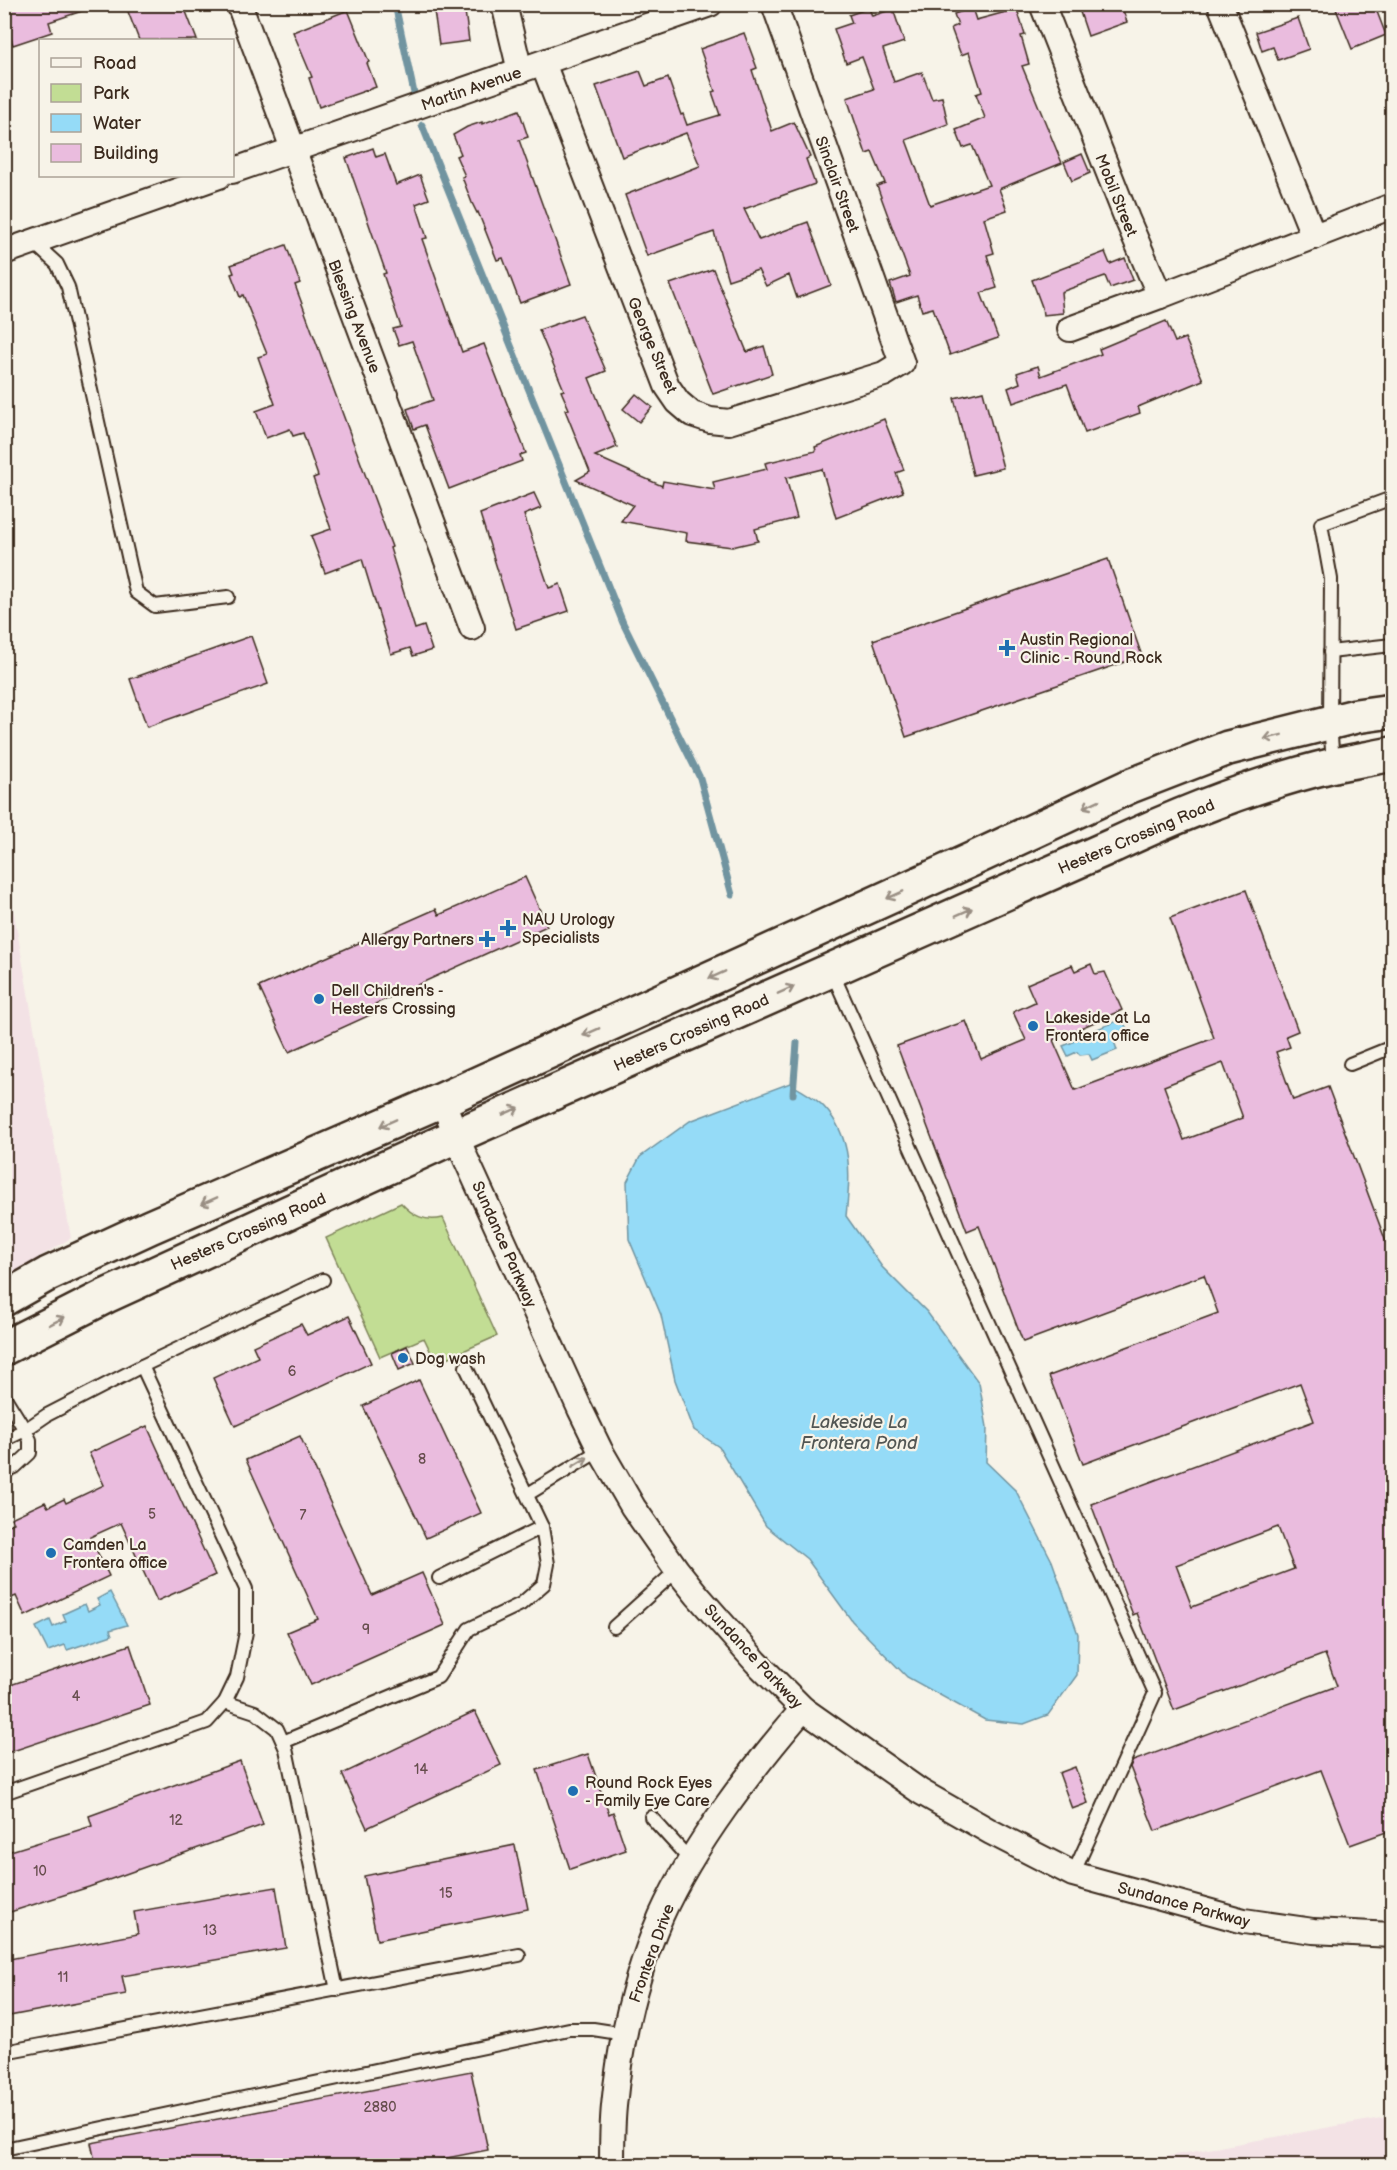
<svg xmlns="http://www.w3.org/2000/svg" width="1397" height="2170" font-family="'Balsamiq Sans',sans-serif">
	<rect width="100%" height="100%" fill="#f7f3e8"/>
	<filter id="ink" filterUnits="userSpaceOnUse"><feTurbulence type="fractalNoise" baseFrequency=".0167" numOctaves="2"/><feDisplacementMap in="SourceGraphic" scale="12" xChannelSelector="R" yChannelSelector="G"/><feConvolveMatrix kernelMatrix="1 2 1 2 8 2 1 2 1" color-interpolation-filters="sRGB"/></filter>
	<g filter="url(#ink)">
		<!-- built -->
		<g fill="#f3e2e5">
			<polygon points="5,862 71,1238 5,1278 4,1278"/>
			<polygon points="1392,2116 1392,2165 1119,2165"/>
		</g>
		<!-- green -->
		<path fill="#c2dd94" stroke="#7e8459" stroke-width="1.5" d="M401,1203C413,1216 425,1222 443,1218L497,1336L436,1363L424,1338L380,1357L326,1238Z"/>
		<!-- water -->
		<g fill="#95dbf7" stroke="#7194a0" stroke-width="1.5">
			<polygon points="1122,1019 1127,1029 1117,1034 1114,1041 1117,1050 1092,1060 1089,1054 1080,1055 1077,1052 1068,1056 1063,1046 1073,1042 1073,1039"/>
			<path d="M790,1083C801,1091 815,1097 824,1107C854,1139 850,1177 846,1216L882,1267L927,1312L979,1383L987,1427L986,1462L1016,1491L1052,1561L1078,1634L1077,1675L1048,1715L1024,1724L985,1720L907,1677L852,1621L807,1559L766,1526L719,1447L694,1430L675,1380L661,1315L629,1239L627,1182L640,1157L690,1121Z"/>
			<polygon points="110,1592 127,1625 110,1630 112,1635 67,1650 65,1645 48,1651 36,1627 50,1620 53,1627 66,1621 63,1614 85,1604 88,1611 100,1605 97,1599"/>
		</g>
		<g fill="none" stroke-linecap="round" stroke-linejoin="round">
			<!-- stream -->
			<g stroke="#7194a0" stroke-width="7">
				<polyline points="395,4 414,93"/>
				<polyline points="422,125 623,623 700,778 732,895"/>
				<polyline points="793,1094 797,1043"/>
			</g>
		</g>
		<!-- building -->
		<g fill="#eabcde" stroke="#3b2a1e" stroke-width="1.5" fill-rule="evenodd">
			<polygon points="4,4 90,4 91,8 49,22 52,32 13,45 4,18"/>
			<polygon points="125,4 183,4 197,40 139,40"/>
			<polygon points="433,4 464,4 469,41 439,45"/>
			<polygon points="1084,4 1121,4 1127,22 1088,36 1080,12 1085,10"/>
			<polygon points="1334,4 1374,4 1386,35 1352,49"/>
			<polygon points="869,8 872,16 893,9 904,42 883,49 894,82 922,72 932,99 942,97 948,124 906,140 930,205 989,185 972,145 963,148 956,130 985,118 976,94 982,92 969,52 961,55 951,28 958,25 954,14 972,8 976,20 1017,9 1025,35 1021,36 1029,64 1022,66 1062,163 999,189 1007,210 984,218 994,253 987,255 997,288 981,293 998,338 950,355 933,308 922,311 917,295 896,302 890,283 910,276 877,186 885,183 872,152 866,154 847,98 874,89 862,57 846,63 834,29 852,23 849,15"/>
			<polygon points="348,10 369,62 367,63 376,87 319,107 309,78 312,77 293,32"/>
			<polygon points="1298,18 1309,49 1278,60 1273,47 1262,51 1256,32"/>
			<polygon points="744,33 757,68 752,70 772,131 794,122 810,157 806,159 815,184 744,209 759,240 808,222 831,285 797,298 789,275 766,286 758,270 728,280 714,232 647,256 625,195 700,166 686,133 622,157 596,86 640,71 646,86 668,78 681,115 683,114 687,125 720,115 712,92 715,91 700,49"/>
			<polygon points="519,110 528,137 519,140 571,284 520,303 503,258 497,260 478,212 477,213 472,203 462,177 465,176 456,156 461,154 453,135 467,127 482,122 482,124"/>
			<polygon points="373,148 376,157 385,154 396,185 420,175 429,199 416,204 427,238 422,239 462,352 484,344 526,453 520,455 522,461 449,489 425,425 414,429 407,409 433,400 412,341 399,345 393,329 401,327 383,274 386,273 346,158"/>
			<polygon points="1082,154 1090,173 1072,181 1064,162"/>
			<polygon points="286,245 300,283 295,285 392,547 390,548 415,629 424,626 432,650 413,656 410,648 391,654 362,559 325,573 311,536 331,529 313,478 318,476 303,433 293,436 290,429 266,438 256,411 275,404 258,357 267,354 243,295 240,297 231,274 234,273 231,265"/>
			<polygon points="1105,252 1110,264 1125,258 1133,280 1110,288 1105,276 1061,292 1063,313 1043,315 1042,307 1032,280"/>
			<polygon points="713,269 747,352 764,346 772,374 713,394 670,284"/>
			<polygon points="582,315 606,371 589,378 617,447 595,456 662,486 663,481 715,490 713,482 767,469 765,463 816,451 815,447 884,419 904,470 896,473 903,492 836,518 822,469 786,478 797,518 755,529 758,541 732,547 686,541 687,533 621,521 633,505 576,480 590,472 565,410 569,409 561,391 564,390 539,330"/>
			<polygon points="1166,321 1175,342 1185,338 1203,380 1138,407 1140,413 1085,433 1067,384 1013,403 1008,388 1020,383 1017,373 1038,366 1041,376 1101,354 1099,349"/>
			<polygon points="983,391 1003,468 973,475 954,398"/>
			<polygon points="636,394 652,407 639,422 623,409"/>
			<polygon points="534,493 541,508 524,515 549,588 560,584 569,611 516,629 480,514"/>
			<polygon points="1108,559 1142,656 906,737 873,640"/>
			<polygon points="251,636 268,684 147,727 130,679"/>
			<polygon points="525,877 547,926 375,1004 379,1011 289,1052 259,987 436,909 439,915"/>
			<path d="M1246,890L1298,1031L1286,1036L1290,1047L1276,1052L1293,1100L1328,1087L1392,1258V1830L1350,1845L1321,1770L1155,1831L1130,1767L1133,1761L1337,1686L1325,1654L1174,1710L1137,1613L1133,1615L1091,1504L1314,1421L1300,1383L1083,1464L1049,1376L1218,1313L1204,1275L1023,1342L979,1226L967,1231L897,1046L966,1021L981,1059L1026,1040L1013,1012L1035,1002L1027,984L1072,965L1075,971L1091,964L1095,974L1105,972L1122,1010L1053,1040L1075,1090L1214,1038L1170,918ZM1223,1063L1243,1118L1184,1140L1164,1086ZM1278,1527L1294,1569L1192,1607L1176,1565Z"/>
			<polygon points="349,1316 371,1363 235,1426 213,1378 258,1357 253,1346 301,1324 307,1335"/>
			<polygon points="407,1346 415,1363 399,1370 392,1353"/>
			<polygon points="419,1380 481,1513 426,1538 363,1406"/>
			<polygon points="147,1426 215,1575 157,1601 121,1523 90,1537 109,1576 25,1616 16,1596 9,1599 4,1590 4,1527 14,1523 11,1518 45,1502 48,1507 64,1499 66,1503 104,1485 89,1453"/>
			<polygon points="300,1436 372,1595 422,1573 445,1625 311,1685 287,1632 318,1619 246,1460"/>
			<polygon points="130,1645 150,1705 4,1754 4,1687"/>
			<polygon points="475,1711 501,1765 367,1828 342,1774"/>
			<polygon points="588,1754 609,1814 613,1812 626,1850 570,1869 537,1770"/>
			<polygon points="240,1761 263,1825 89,1887 4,1914 4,1853 92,1826 89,1816"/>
			<polygon points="1075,1767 1088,1803 1072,1809 1059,1773"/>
			<polygon points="515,1845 528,1909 377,1940 364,1876"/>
			<polygon points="276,1887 286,1948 122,1976 126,1994 4,2017 4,1960 138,1934 134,1912"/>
			<polygon points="471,2071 488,2150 406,2166 96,2166 91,2143"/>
		</g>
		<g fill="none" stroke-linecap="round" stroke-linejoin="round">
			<defs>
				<g id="lane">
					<polyline points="33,242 57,264 68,287 136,592 155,606 228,597"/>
					<polyline points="1330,652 1392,645"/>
					<polyline points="1333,764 1330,722 1331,579 1321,524 1392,498"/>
					<polyline points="832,972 1155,1693 1073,1874"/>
					<polyline points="1350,1064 1392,1047"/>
					<polyline points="4,1396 25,1430 4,1440"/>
					<polyline points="4,1472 15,1467 30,1453 30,1440 25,1430 47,1415 142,1366"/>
					<polyline points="528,1494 600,1450"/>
					<polyline points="439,1578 542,1527"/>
					<polyline points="614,1627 677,1570"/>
					<polyline points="225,1702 255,1712 277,1729 286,1749 337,1990"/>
					<polyline points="283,1742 438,1677 469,1629 521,1604 544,1584 548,1564 542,1527 466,1367"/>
					<polyline points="4,1793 207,1722 225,1702 237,1677 246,1632 246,1589 142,1366 323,1280"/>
					<polyline points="651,1817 691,1861"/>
					<polyline points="4,2052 519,1955"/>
					<polyline points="4,2149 569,2029 593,2029 625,2034"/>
				</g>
				<g id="street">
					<polyline points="239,4 472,628"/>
					<polyline points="504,4 520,71"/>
					<polyline points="1042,4 1127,219 1160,296 1070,329"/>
					<polyline points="1220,4 1314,237"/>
					<polyline points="543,63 667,386 678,402 692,414 710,420 729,422 884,374 902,363 774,4"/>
					<polyline points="232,171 710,4"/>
					<polyline points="4,252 219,176"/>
					<polyline points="1160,296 1392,206"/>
					<polyline points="442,1100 466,1159 580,1409 600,1450 633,1507 677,1570 697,1595 756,1662 803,1709 921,1792 991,1832 1073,1874 1244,1921 1313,1931 1392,1935"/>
					<path d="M612,2166C612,2146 612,2126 614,2106C620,2042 635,1976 661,1916C694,1843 751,1770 803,1709"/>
				</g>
				<g id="secondary">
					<polyline points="4,1299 48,1274 150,1227 442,1100 973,859 1130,786 1228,748 1356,716 1392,711"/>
					<path d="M4,1348L106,1296L458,1135L1114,845C1184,812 1258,783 1334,765C1353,761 1373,758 1392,754"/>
				</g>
			</defs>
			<!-- lane casing -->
			<use href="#lane" stroke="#3b2a1e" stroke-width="16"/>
			<!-- street casing -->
			<use href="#street" stroke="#3b2a1e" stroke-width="28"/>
			<!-- secondary casing -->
			<use href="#secondary" stroke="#3b2a1e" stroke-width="38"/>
			<!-- lane -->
			<use href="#lane" stroke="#f7f3e8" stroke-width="12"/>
			<!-- street -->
			<use href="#street" stroke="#f7f3e8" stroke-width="24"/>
			<!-- secondary -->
			<use href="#secondary" stroke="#f7f3e8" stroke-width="33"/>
		</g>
		<!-- one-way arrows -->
		<defs><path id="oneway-shaft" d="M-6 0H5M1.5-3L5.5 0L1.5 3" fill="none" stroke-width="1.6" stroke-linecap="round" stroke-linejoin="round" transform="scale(1.5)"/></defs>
		<g stroke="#998e83">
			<use href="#oneway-shaft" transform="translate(1273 737) rotate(166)"/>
			<use href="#oneway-shaft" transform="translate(1091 804) rotate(155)"/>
			<use href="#oneway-shaft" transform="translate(895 895) rotate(156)"/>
			<use href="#oneway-shaft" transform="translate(964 912) rotate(-24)"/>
			<use href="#oneway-shaft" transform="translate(717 975) rotate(156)"/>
			<use href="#oneway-shaft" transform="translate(786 990) rotate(-24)"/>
			<use href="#oneway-shaft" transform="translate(591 1032) rotate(156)"/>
			<use href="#oneway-shaft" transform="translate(511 1111) rotate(-24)"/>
			<use href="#oneway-shaft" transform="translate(388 1123) rotate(156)"/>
			<use href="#oneway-shaft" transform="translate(209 1201) rotate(156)"/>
			<use href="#oneway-shaft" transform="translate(57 1321) rotate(-27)"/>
			<use href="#oneway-shaft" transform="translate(580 1462) rotate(-31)"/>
		</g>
	</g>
	<!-- markers -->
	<g fill="#1f6fb2" stroke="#f7f3e8" stroke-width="2">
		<path d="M1004 639h6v6h6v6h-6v6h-6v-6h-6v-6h6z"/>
		<path d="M505 919h6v6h6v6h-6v6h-6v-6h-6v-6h6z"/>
		<path d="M484 930h6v6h6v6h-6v6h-6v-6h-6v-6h6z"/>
		<circle cx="319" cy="999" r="6"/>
		<circle cx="1033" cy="1026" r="6"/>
		<circle cx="403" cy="1358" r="6"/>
		<circle cx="51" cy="1553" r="6"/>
		<circle cx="573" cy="1791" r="6"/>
	</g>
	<g text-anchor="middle" stroke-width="4.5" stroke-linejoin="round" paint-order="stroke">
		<!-- number labels -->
		<g font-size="14" fill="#674e4e">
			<text x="292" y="1376">6</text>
			<text x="422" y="1464">8</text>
			<text x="152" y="1519">5</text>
			<text x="303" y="1520">7</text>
			<text x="366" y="1634">9</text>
			<text x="76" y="1701">4</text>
			<text x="421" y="1774">14</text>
			<text x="176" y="1825">12</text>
			<text x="40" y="1876">10</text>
			<text x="446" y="1898">15</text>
			<text x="210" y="1935">13</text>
			<text x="63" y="1982">11</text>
			<text x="380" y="2112">2880</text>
		</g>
		<!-- street labels -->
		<g font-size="16" fill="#3b2a1e" stroke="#f7f3e8">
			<text transform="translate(471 88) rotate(-19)" y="6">Martin Avenue</text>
			<text transform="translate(838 184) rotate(70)" y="6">Sinclair Street</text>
			<text transform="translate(1117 195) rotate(68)" y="6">Mobil Street</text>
			<text transform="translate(355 316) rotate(69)" y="6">Blessing Avenue</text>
			<text transform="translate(653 345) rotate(67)" y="6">George Street</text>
			<text transform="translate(1136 836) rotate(-23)" y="6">Hesters Crossing Road</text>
			<text transform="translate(691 1032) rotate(-24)" y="6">Hesters Crossing Road</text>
			<text transform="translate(248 1231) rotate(-24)" y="6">Hesters Crossing Road</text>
			<text transform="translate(505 1244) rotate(66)" y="6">Sundance Parkway</text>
			<text transform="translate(754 1656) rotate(47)" y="6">Sundance Parkway</text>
			<text transform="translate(1184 1904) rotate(15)" y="6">Sundance Parkway</text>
			<text transform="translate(651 1953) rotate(-70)" y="6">Frontera Drive</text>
		</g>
		<!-- poi labels -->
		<g font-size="16" fill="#3b2a1e" stroke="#f7f3e8" text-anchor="start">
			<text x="1020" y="645">Austin Regional<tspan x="1020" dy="18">Clinic - Round Rock</tspan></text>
			<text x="522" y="925">NAU Urology<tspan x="522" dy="18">Specialists</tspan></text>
			<text x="474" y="945" text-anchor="end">Allergy Partners</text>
			<text x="331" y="996">Dell Children's -<tspan x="331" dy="18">Hesters Crossing</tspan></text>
			<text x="1045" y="1023">Lakeside at La<tspan x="1045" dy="18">Frontera office</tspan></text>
			<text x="415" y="1364">Dog wash</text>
			<text x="63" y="1550">Camden La<tspan x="63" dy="18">Frontera office</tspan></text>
			<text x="585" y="1788">Round Rock Eyes<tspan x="585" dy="18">- Family Eye Care</tspan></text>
		</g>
		<!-- water labels -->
		<g font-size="18" font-style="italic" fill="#525654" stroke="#f7f3e8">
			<text x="859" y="1428">Lakeside La<tspan x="859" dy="21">Frontera Pond</tspan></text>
		</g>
	</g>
	<!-- margin -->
	<rect width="1397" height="2170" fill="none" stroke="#f7f3e8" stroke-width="24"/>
	<rect x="12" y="12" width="1373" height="2146" fill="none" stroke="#3b2a1e" stroke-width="2" filter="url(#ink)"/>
	<!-- legend -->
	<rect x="39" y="39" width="195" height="138" fill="#f7f3e8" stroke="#aca397" stroke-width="1.5"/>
	<rect x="51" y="58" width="30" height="9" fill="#f7f3e8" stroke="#aca397" stroke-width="1.5"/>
	<text x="93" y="69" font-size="18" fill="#3b2a1e">Road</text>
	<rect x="51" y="84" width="30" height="18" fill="#c2dd94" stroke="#aca397" stroke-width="1.5"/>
	<text x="93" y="99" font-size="18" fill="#3b2a1e">Park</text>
	<rect x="51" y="114" width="30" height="18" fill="#95dbf7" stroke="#aca397" stroke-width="1.5"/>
	<text x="93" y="129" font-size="18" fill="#3b2a1e">Water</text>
	<rect x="51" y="144" width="30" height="18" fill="#eabcde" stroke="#aca397" stroke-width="1.5"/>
	<text x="93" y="159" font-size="18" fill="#3b2a1e">Building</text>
</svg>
